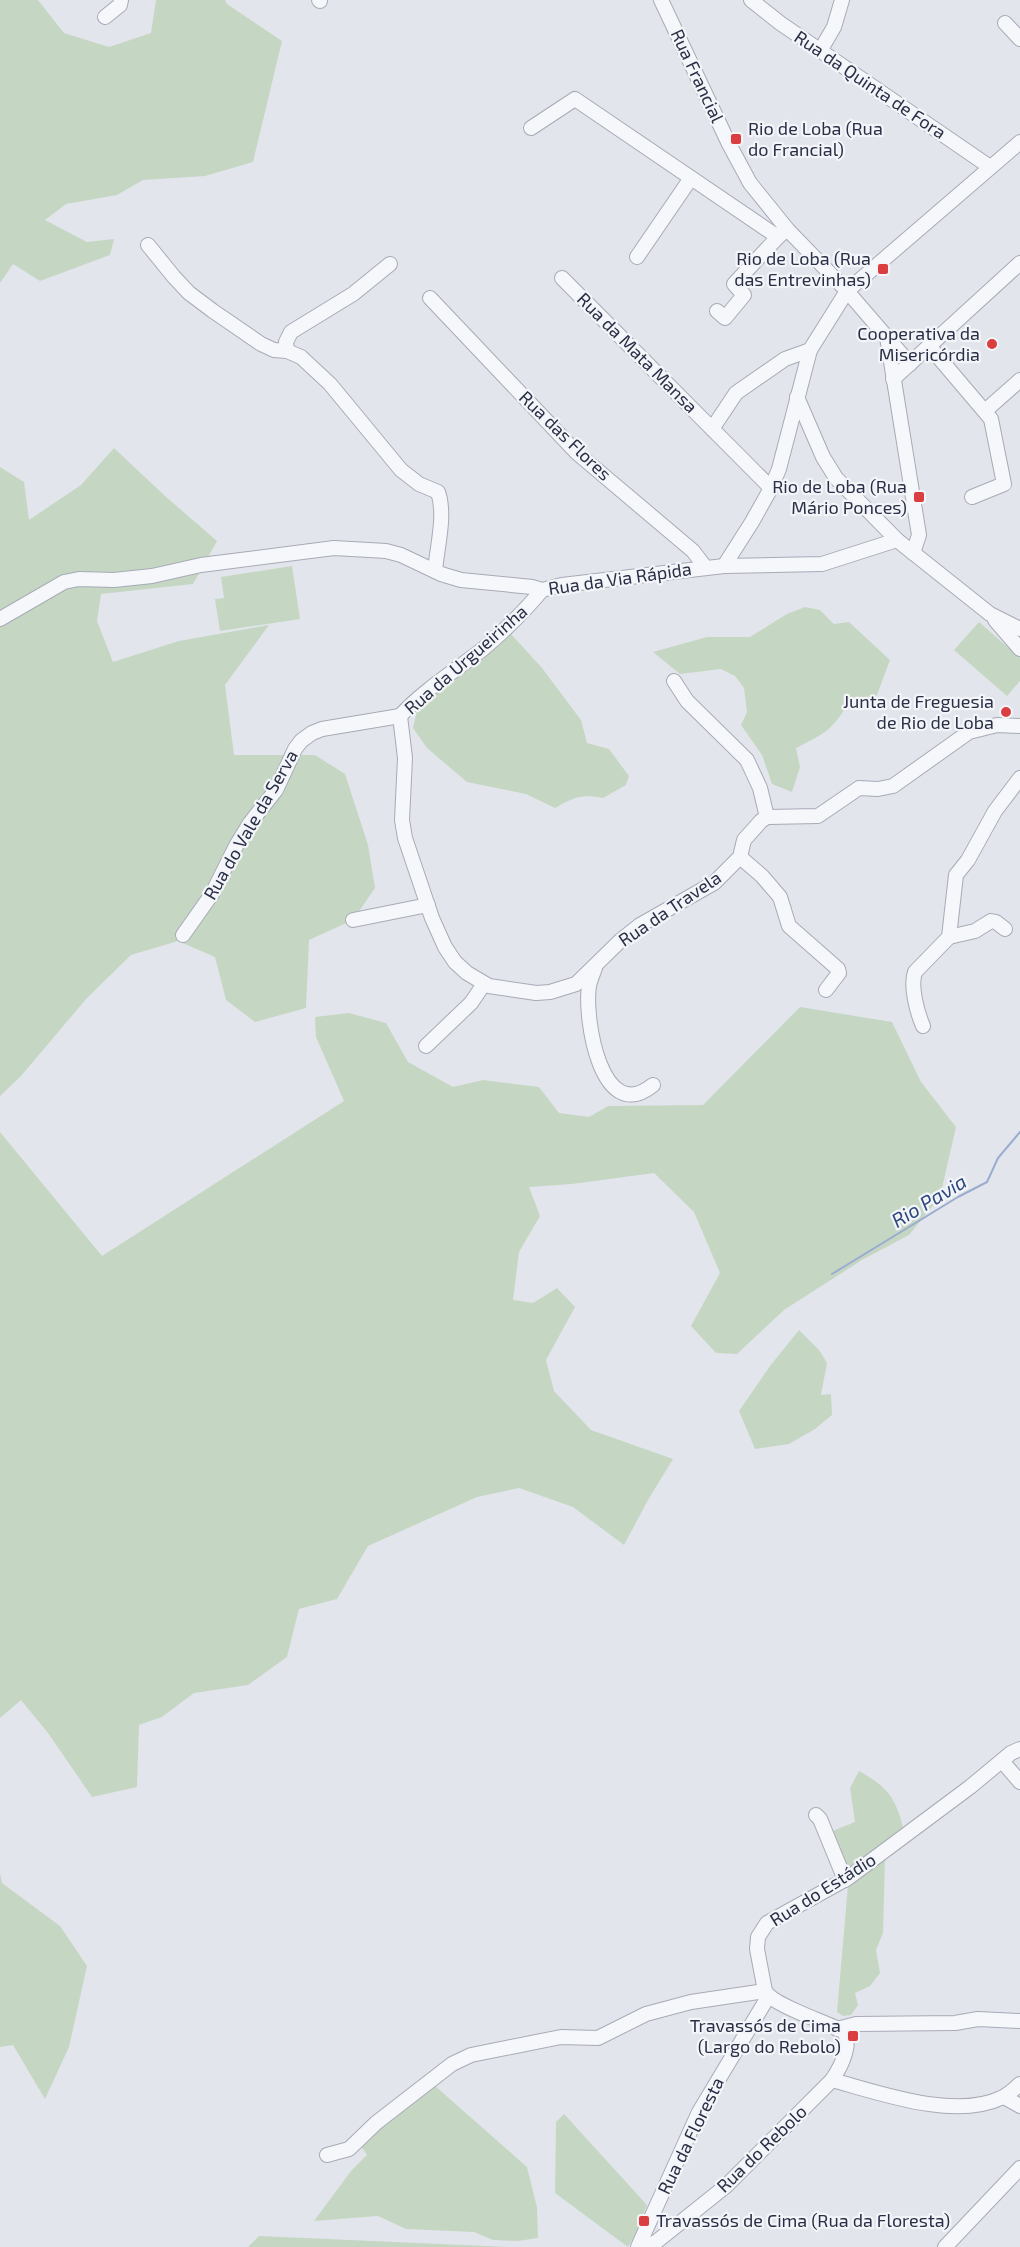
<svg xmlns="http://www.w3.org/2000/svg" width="1020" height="2247" font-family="'Exo 2',sans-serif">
	<rect width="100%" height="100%" fill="#e3e5ec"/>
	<!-- green -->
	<g fill="#c5d7c3">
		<polygon points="0,0 38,0 64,33 109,47 151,33 156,0 225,0 227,4 282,41 253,162 205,176 143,180 117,195 66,204 45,220 87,242 114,239 110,255 40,281 13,264 0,283"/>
		<polygon points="114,448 165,496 217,541 193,584 101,594 97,621 113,662 179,641 269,625 225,685 234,755 315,755 345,774 368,845 375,888 353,920 309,940 306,1008 255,1022 226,1000 215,957 178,941 131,955 87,998 21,1076 0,1096 0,467 24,482 29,520 81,485"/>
		<polygon points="292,566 300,619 220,631 215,599 224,598 221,577"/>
		<path d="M805,607L820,610L834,624L849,622L890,660L877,695L867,705L851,699C832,730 828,732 796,748L800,767L792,792L772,784L762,755L741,725L747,712L744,688L735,676L721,669L680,674L653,652L707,637H750L787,614Z"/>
		<polygon points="979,622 1020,658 1020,681 1007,696 954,650"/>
		<path d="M511,634L542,668L581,720L587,743L609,749L629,776L626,785L603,798C582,794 574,797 555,808L526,794L467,782L427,748L413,728L417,710L444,687L479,663Z"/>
		<polygon points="800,1007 892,1022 921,1082 956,1127 940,1197 909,1235 862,1260 784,1310 737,1354 716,1353 691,1326 720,1273 694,1212 654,1173 572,1184 529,1187 540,1216 519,1252 513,1300 533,1303 557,1288 575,1307 546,1360 554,1391 591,1430 673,1459 648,1500 624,1545 573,1507 519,1488 477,1497 368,1546 337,1599 299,1609 287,1657 248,1685 194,1693 162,1717 139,1725 137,1787 92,1797 48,1733 21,1700 0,1718 0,1132 102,1256 344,1101 316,1037 315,1017 349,1013 386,1023 408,1062 453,1087 483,1080 539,1087 559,1113 589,1117 608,1106 703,1105"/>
		<polygon points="799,1330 819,1350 827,1363 821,1395 831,1394 832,1415 815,1429 789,1444 755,1449 739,1411 770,1366"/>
		<path d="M859,1771C887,1787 895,1796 903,1827L846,1872L830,1832L855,1822L850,1788Z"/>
		<polygon points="885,1858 883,1933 876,1950 880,1973 870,1986 855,1993 858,2005 851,2015 843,2016 837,2012 848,1885"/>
		<polygon points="0,1873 2,1883 60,1926 87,1966 69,2047 45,2099 13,2045 0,2047"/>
		<polygon points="434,2085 527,2167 537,2207 538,2238 518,2241 493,2240 474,2232 406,2229 378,2216 314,2221 351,2171 367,2155 360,2145 364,2140"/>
		<polygon points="564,2114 647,2205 638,2230 628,2247 555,2193 556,2122"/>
		<polygon points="259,2236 508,2247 248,2247"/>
	</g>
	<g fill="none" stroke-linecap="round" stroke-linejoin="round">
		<!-- stream -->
		<polyline stroke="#9badcf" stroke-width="2" points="832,1274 958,1197 987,1182 998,1158 1020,1132"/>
		<defs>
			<g id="minor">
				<polyline points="319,0 320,1"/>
				<polyline points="661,0 729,144 750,183 787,229 847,291 910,364"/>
				<polyline points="751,0 780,23 990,167"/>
				<polyline points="105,17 120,5 121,0"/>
				<polyline points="1005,23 1020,39"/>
				<polyline points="820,51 834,27 842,0"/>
				<polyline points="531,128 575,99 778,237 787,229"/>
				<path d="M148,245L174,277L189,293L213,311L261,344L274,350L287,351L301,357L330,384L401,470L419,484L438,492C446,515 437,547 435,571"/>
				<polyline points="637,257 691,178"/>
				<polyline points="562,278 771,488"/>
				<polyline points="430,298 577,453 693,551 706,568"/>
				<polyline points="717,311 725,318 744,295 734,284 778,237"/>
				<polyline points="887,337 919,535 913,553"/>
				<polyline points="929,346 991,419 1004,484 972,497"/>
				<polyline points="287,351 286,342 291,332 353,294 390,264"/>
				<polyline points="893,379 1020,263"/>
				<polyline points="797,397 823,457 836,478 897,540 990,614 1020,629"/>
				<polyline points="985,411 1020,380"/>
				<polyline points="712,429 736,393 785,359 810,350"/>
				<polyline points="724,566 752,522 771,488 779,469 810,350 847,291 1020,142"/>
				<polyline points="0,619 64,582 79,579 114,580 152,576 201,565 334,548 386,551 401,555 441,574 461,580 532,587 542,590 562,585 724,566 822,564 897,540"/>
				<polyline points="995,620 1020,649"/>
				<polyline points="674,681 687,701 747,760 760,788 767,817"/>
				<polyline points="400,716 405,758 402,820 405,838 432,918 445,947 455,962 467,973 489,986 536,993 550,992 576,984 621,940 640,925 714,883 740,857 744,840 761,821 767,817 818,816 859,788 878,789 893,786 969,732 997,725 1020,726"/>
				<path d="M400,716C424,690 455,671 483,649C504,631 524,612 542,590"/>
				<polyline points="740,857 762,876 780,897 789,926 838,969 839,973 826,990"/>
				<polyline points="353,920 428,905"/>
				<polyline points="183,935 212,894 236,846 250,823 276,790 295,749 301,741 312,733 322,729 400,716"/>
				<polyline points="949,937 975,931 991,921 996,922 1005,929"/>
				<path d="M595,968C593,974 590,980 589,986C584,1018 601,1127 653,1085"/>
				<path d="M923,1026C917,1012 910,986 915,972L949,937L956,875L968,860L995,811L1020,778"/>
				<polyline points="426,1046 471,1003 484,984"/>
				<polyline points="1002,1761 1020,1782"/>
				<polyline points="816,1815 820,1819 845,1880"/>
				<polyline points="837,2029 856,2024 955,2023 978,2019 1020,2021"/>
				<path d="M832,2080C880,2093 954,2120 1001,2098C1008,2095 1014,2089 1020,2084"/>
				<polyline points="1004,2097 1020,2106"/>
				<polyline points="327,2155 349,2149 376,2123 452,2064 471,2055 561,2037 598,2038 646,2014 691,2002 765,1991"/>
				<path d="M642,2239L649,2245L656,2242L726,2186L832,2080C840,2068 851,2048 845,2032C826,2022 774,2006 765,1991L757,1949L758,1937L767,1923L848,1878L970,1787L1011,1753L1020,1749"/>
				<polyline points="638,2247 699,2112 768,1997"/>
				<polyline points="945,2247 1020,2168"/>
			</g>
		</defs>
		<!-- minor casing -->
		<use href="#minor" stroke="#a7abb7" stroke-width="16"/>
		<!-- minor -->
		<use href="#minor" stroke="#f6f7fa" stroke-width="14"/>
	</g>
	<!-- markers -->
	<g fill="#db3e40" stroke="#f3f5f9" stroke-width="2">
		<rect x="730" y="133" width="12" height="12" rx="3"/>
		<rect x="877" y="263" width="12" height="12" rx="3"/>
		<circle cx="992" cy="344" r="6"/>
		<rect x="913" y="491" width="12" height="12" rx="3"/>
		<circle cx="1006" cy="712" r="6"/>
		<rect x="847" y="2030" width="12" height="12" rx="3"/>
		<rect x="638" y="2215" width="12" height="12" rx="3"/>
	</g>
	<g text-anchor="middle" stroke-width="4.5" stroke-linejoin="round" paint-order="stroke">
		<!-- street labels -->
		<g font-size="18" fill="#292f46" stroke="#f3f5f9">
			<text transform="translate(697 76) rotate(65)" y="6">Rua Francial</text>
			<text transform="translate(870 85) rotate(34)" y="6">Rua da Quinta de Fora</text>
			<text transform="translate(637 353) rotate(45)" y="6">Rua da Mata Mansa</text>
			<text transform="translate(565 436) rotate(44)" y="6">Rua das Flores</text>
			<text transform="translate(620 579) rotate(-8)" y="6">Rua da Via Rápida</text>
			<text transform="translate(466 660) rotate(-41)" y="6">Rua da Urgueirinha</text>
			<text transform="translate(251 825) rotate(-60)" y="6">Rua do Vale da Serva</text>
			<text transform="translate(670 909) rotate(-34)" y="6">Rua da Travela</text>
			<text transform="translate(823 1890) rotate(-32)" y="6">Rua do Estádio</text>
			<text transform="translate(691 2136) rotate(-64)" y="6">Rua da Floresta</text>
			<text transform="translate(762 2149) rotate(-44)" y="6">Rua do Rebolo</text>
		</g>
		<!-- poi labels -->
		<g font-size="18" fill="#292f46" stroke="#f3f5f9" text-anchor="end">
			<text x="748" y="135" text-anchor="start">Rio de Loba (Rua<tspan x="748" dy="21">do Francial)</tspan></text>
			<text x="871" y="265">Rio de Loba (Rua<tspan x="871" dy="21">das Entrevinhas)</tspan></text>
			<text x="980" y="340">Cooperativa da<tspan x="980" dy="21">Misericórdia</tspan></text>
			<text x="907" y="493">Rio de Loba (Rua<tspan x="907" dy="21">Mário Ponces)</tspan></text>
			<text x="994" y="708">Junta de Freguesia<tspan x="994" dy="21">de Rio de Loba</tspan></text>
			<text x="841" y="2032">Travassós de Cima<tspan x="841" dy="21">(Largo do Rebolo)</tspan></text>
			<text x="656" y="2227" text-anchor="start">Travassós de Cima (Rua da Floresta)</text>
		</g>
		<!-- water labels -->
		<g font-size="20" font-style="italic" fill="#2e477f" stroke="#f3f5f9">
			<text transform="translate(929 1201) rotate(-31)" y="7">Rio Pavia</text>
		</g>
	</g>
</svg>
